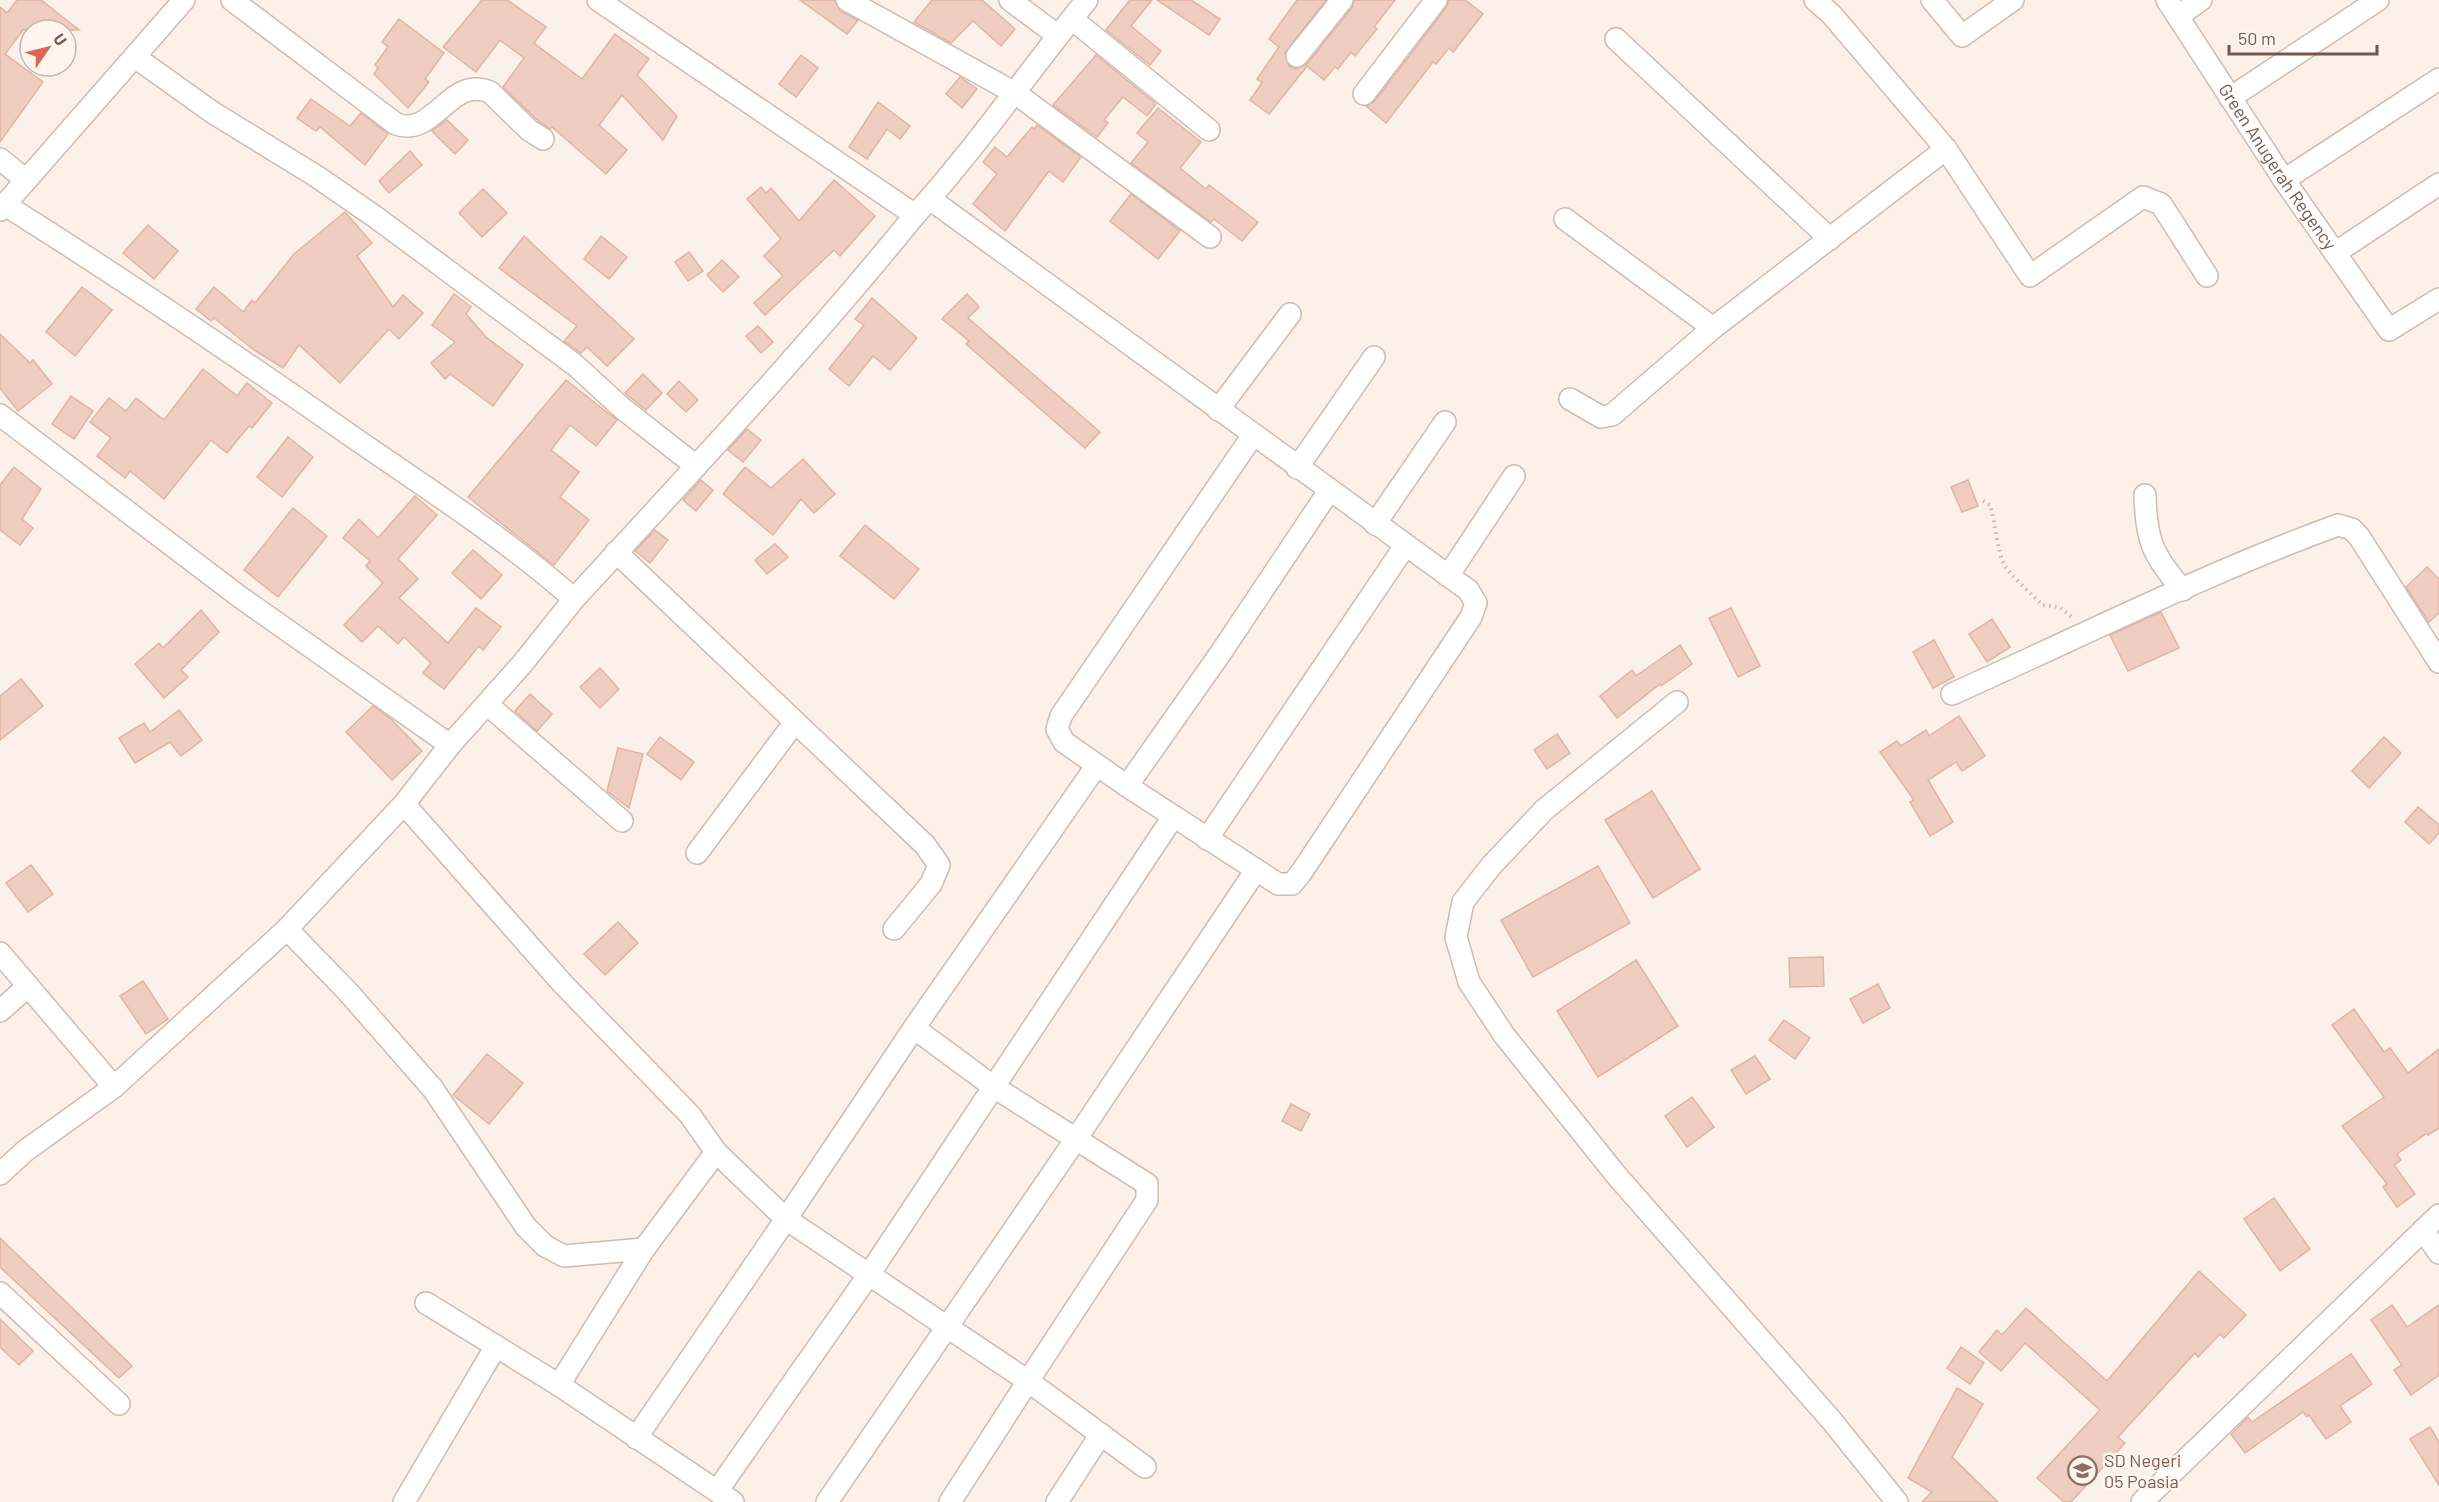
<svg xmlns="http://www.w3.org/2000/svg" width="2439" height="1502" font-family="Barlow,sans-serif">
	<rect width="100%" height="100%" fill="#fbf1e8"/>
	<!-- building -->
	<g fill="#efcec1" stroke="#e0b4a2" stroke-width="1.5">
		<polygon points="17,0 41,0 79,30 23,30 5,54 43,82 0,142 0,7 7,13"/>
		<polygon points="482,0 507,0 546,27 534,43 582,79 615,34 649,59 637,75 677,116 663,140 622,95 599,125 627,150 606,174 552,127 550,129 535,118 503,87 524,58 500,40 476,72 443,47"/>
		<polygon points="800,0 834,0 840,11 858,20 847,34"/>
		<polygon points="932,0 982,0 1015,29 1001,46 973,21 951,43 914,22"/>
		<polygon points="1130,0 1152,0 1131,26 1161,51 1150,65 1106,30"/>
		<polygon points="1157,0 1191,0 1220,19 1209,35"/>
		<polygon points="1297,0 1326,0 1285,53 1289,66 1296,69 1307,64 1352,8 1354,0 1395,0 1374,27 1377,29 1355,56 1351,52 1338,69 1335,67 1324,80 1307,66 1269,114 1250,100 1262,83 1257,79 1279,47 1269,39"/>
		<polygon points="1449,0 1465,0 1483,14 1453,52 1449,48 1436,64 1433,62 1386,123 1366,106 1374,102 1446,8"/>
		<polygon points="399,19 444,53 425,79 429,82 408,108 374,74 378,68 375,65 388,47 382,42"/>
		<polygon points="801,55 818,68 796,97 779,84"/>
		<polygon points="1096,55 1156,104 1147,116 1123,97 1104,120 1108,123 1097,137 1053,105"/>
		<polygon points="960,77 977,89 962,108 946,94"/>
		<polygon points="311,99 350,126 361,113 388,134 365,165 320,127 316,131 297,118"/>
		<polygon points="878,102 910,126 900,139 887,129 867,159 849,147"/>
		<polygon points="1158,108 1201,142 1180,168 1206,189 1209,185 1258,222 1242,241 1214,219 1211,222 1131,163 1148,142 1137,133"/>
		<polygon points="447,120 468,140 455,154 432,131"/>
		<polygon points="1037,125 1081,157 1063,182 1049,171 1005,231 973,204 997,174 983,162 995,147 1007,157 1032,127 1034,129"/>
		<polygon points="410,151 422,165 389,193 379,181"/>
		<polygon points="834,180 875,216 840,256 834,250 765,315 754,303 783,276 764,256 781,239 747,199 761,187 766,193 771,188 799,221"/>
		<polygon points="483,189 507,213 482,237 459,213"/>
		<polygon points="1131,194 1180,231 1158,259 1110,221"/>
		<polygon points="345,212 372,243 357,256 393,307 403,295 423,313 399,339 389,329 340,383 299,345 283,368 254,350 214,318 211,321 196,309 214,287 243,312 252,300 255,303 294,254"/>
		<polygon points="148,225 178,251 154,279 123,253"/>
		<polygon points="524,236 634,339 607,366 587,347 581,353 564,341 577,326 499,268"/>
		<polygon points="601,236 627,257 609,279 584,259"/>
		<polygon points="689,252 703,271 688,281 675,262"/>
		<polygon points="722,260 739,277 723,292 707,275"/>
		<polygon points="82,287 112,310 75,356 46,332"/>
		<polygon points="454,294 471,307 466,314 486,337 523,365 493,406 450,374 445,379 431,363 455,342 432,325"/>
		<polygon points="967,294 979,307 968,318 1100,432 1085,448 966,344 969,341 942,319"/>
		<polygon points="872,298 917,338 890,370 873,356 849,386 829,369 864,325 855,319"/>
		<polygon points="758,326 773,342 761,353 746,336"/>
		<polygon points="0,334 30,363 33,360 52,384 18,411 0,388"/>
		<polygon points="203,369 237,396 247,383 272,403 252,428 249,426 227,453 211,440 164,499 130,471 125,478 97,456 111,438 90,422 109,398 126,411 136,398 164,420"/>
		<polygon points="643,374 662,393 646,410 625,393"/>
		<polygon points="566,380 617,420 596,446 570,425 551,450 579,472 560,497 589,520 554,565 468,497"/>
		<polygon points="679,381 698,400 686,412 667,394"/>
		<polygon points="71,396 93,411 74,439 52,424"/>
		<polygon points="747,429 761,440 743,462 728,450"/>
		<polygon points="288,437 313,457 282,497 257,477"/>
		<polygon points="803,459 835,494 814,513 801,499 773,535 723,494 745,467 771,488"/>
		<polygon points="14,467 41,489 22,519 33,528 20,545 0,530 0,485"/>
		<polygon points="701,480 713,490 696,511 683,500"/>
		<polygon points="1968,480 1978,506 1962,512 1951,487"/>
		<polygon points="415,496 437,515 398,559 418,579 399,598 448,643 476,608 501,627 483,650 479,646 444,689 423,673 431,663 404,637 398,644 378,626 362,642 344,625 383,583 366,566 370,561 343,538 359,519 378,538"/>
		<polygon points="293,508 327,536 278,597 244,570"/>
		<polygon points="865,525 919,569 894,599 840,556"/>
		<polygon points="655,530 668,540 650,563 635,551"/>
		<polygon points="775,544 788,557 767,574 755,560"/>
		<polygon points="473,550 502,575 481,599 452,573"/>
		<polygon points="2427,567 2439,579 2439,613 2429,622 2406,587"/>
		<polygon points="1731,608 1760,666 1738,677 1709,618"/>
		<polygon points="201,610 219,632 181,670 188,677 164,698 135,664 159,643 163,648"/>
		<polygon points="2161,612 2179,648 2128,671 2110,635"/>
		<polygon points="1992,619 2010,647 1987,662 1969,634"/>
		<polygon points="1934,640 1954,677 1933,688 1913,652"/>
		<polygon points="1680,645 1692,664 1661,686 1660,684 1617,718 1600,696 1632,670 1636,676"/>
		<polygon points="600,668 619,689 600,708 580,687"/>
		<polygon points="21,679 43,706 0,740 0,696"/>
		<polygon points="530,694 552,714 537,731 515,711"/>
		<polygon points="373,706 392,720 422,751 392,780 346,732"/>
		<polygon points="179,710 202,740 181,756 170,742 135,763 119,738 144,723 150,732"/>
		<polygon points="1959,716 1985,756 1962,771 1956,762 1928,780 1953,822 1930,836 1910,802 1914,800 1880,752 1897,741 1901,746 1926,730 1929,736"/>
		<polygon points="1557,734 1570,753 1547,769 1534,750"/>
		<polygon points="660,737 694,762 681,780 647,754"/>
		<polygon points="2384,737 2401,753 2369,788 2352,771"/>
		<polygon points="618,748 643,754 629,808 607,791"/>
		<polygon points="1652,791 1700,869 1653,898 1605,820"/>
		<polygon points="2418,807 2439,825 2439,833 2429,844 2405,822"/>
		<polygon points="31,865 53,894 28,912 6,883"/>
		<polygon points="1598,866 1630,923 1533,977 1501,920"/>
		<polygon points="618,922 638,943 605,975 584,954"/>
		<polygon points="1823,957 1824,986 1790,987 1789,958"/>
		<polygon points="1636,960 1678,1026 1598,1077 1557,1011"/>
		<polygon points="143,981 168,1019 146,1034 120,996"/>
		<polygon points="1878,984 1890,1008 1863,1023 1850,999"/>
		<polygon points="2354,1009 2384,1052 2390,1048 2408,1073 2439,1049 2439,1128 2428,1135 2427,1133 2397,1154 2401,1160 2394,1165 2415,1194 2397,1207 2383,1187 2387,1184 2342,1126 2384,1097 2332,1025"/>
		<polygon points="1784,1020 1810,1038 1795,1059 1769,1040"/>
		<polygon points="487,1054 523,1083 489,1124 453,1095"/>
		<polygon points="1755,1056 1770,1079 1746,1094 1731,1070"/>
		<polygon points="1692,1097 1714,1127 1687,1147 1665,1116"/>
		<polygon points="1291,1104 1310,1114 1301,1131 1282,1121"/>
		<polygon points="2274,1198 2310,1249 2280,1271 2244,1219"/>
		<polygon points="0,1238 132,1366 119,1378 0,1267"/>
		<polygon points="2199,1271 2246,1315 2224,1338 2220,1334 2198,1357 2195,1353 2118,1437 2125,1443 2071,1502 2064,1502 2037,1478 2100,1410 2025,1343 2001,1371 1979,1352 1997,1330 2002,1335 2026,1308 2107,1381"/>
		<polygon points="2392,1305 2407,1327 2439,1305 2439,1375 2411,1395 2394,1370 2402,1365 2371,1320"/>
		<polygon points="0,1319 33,1351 19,1365 0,1347"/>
		<polygon points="1961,1347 1984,1363 1970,1384 1947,1368"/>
		<polygon points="2351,1354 2372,1384 2340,1406 2351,1422 2326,1439 2309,1415 2307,1417 2303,1412 2245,1453 2231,1434 2248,1417 2252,1422"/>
		<polygon points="1957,1388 1983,1404 1952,1457 1998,1502 1922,1502 1932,1492 1908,1478"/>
		<polygon points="2430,1427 2439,1442 2439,1485 2410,1439"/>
	</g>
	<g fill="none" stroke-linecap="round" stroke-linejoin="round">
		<defs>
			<g id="minor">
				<path d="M232,0L396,124C435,138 449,75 490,92L529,130L543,139"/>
				<path d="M598,0L915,215C977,147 1029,70 1087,0"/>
				<polyline points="847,0 1015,93 1210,237"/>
				<polyline points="1010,0 1057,35"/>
				<polyline points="1815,0 1832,15 1946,149 2030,276 2143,197 2161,204 2207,276"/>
				<polyline points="1932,0 1962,36 2013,0"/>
				<path id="s1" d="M2167,0L2284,180L2389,330L2439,299"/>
				<polyline points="2178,16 2201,0"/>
				<polyline points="1072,19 1209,130"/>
				<polyline points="1616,39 1830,239"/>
				<polyline points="1297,56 1342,0"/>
				<polyline points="135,57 212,112 316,176 374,216 575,365 622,408 696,466"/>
				<polyline points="1364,94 1436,0"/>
				<polyline points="2230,98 2378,0"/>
				<polyline points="0,159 26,180"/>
				<polyline points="2284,180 2439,79"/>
				<polyline points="930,199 1468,590 1476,603 1471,617 1301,873 1292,884 1278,884 1127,786 1220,654 1329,491"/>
				<path d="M5,205C125,280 241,359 357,440C431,491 506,539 574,599C690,473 807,348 915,215"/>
				<polyline points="0,210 184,0"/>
				<polyline points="1565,219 1713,328 1946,149"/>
				<polyline points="2335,253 2439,184"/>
				<polyline points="1570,399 1601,417 1612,415 1713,328"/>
				<polyline points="1218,410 1290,314"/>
				<polyline points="0,415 240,597 450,745"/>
				<polyline points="1297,468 1374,357"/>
				<path d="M2145,495C2146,541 2153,556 2183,590"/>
				<polyline points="1375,524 1445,422"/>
				<polyline points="616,552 925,845 939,865 931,884 894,929"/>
				<polyline points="1448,576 1514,476"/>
				<path d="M1952,694C2080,637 2206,573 2338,525L2352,529L2360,538L2439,662"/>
				<polyline points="1677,702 1544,810 1491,866 1463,902 1456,937 1469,982 1504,1035 1617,1176 1832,1421 1897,1502"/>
				<polyline points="488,705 622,821"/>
				<polyline points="1127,786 1064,742 1057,729 1061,716 1253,435"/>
				<polyline points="404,804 563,984 690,1115 716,1152"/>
				<polyline points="1207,839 1405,546"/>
				<polyline points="697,853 795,722"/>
				<polyline points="287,929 348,992 433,1089 526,1227 545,1246 564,1256 644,1249"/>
				<polyline points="0,953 114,1087"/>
				<polyline points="0,1011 28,986"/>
				<polygon points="914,1028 994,1087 1147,1184 1147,1200 1028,1381 786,1219"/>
				<polyline points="914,1028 1097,765"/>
				<polyline points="0,1174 25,1151 114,1087 287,929 404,804 450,745 523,663 574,599"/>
				<polyline points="2423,1230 2439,1253"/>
				<polyline points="0,1293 119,1404"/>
				<polyline points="426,1303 559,1385"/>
				<polyline points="636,1438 786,1219 716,1152 644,1249 559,1385 733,1502"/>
				<polyline points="717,1491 870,1273 1173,817"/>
				<polyline points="404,1502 496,1346"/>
				<polyline points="827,1502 1076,1139 1256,870"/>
				<polyline points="950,1502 1028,1381 1145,1467"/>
				<polyline points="1057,1502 1101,1434"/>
				<polyline points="2142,1502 2439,1215"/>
			</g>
		</defs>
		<!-- minor casing -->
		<use href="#minor" stroke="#cebbb1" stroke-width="24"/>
		<!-- path -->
		<path stroke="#d4b2a4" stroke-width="4" stroke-dasharray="1.5 4.5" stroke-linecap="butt" d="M1983,501L1990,505C1996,524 1997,552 2005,566C2010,575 2034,596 2042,605L2059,607L2072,617"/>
		<!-- minor -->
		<use href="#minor" stroke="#fff" stroke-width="21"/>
	</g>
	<!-- icons -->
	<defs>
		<symbol id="school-ring" viewBox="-11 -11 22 22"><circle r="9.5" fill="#fef6ee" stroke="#8d6e63" stroke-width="1.5"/><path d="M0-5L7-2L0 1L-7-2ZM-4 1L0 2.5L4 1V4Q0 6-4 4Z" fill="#8d6e63"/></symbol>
	</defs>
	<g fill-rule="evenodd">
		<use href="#school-ring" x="2066" y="1454" width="33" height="33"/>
	</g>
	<g text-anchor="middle" stroke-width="5" stroke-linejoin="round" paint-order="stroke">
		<!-- street labels -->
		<g font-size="18" fill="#73574d" stroke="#fef6ee">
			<text dy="6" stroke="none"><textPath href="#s1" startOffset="200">Green Anugerah Regency</textPath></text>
		</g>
		<!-- education labels -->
		<g font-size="18" fill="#785e54" stroke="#fef6ee" text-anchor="start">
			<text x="2104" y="1467">SD Negeri<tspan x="2104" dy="21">05 Poasia</tspan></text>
		</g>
	</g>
	<!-- north arrow -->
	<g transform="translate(48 48) rotate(55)"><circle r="28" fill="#fef6ee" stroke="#c6b6ae" stroke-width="1.5"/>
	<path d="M0-4.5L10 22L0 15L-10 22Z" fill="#dc6555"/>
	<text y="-9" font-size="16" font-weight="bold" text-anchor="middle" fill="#73574d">U</text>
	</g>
	<!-- scale -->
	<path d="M2229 45v9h148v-9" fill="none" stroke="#73574d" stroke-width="3"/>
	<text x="2238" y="45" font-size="18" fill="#73574d" stroke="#fef6ee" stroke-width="4.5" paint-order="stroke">50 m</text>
</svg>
